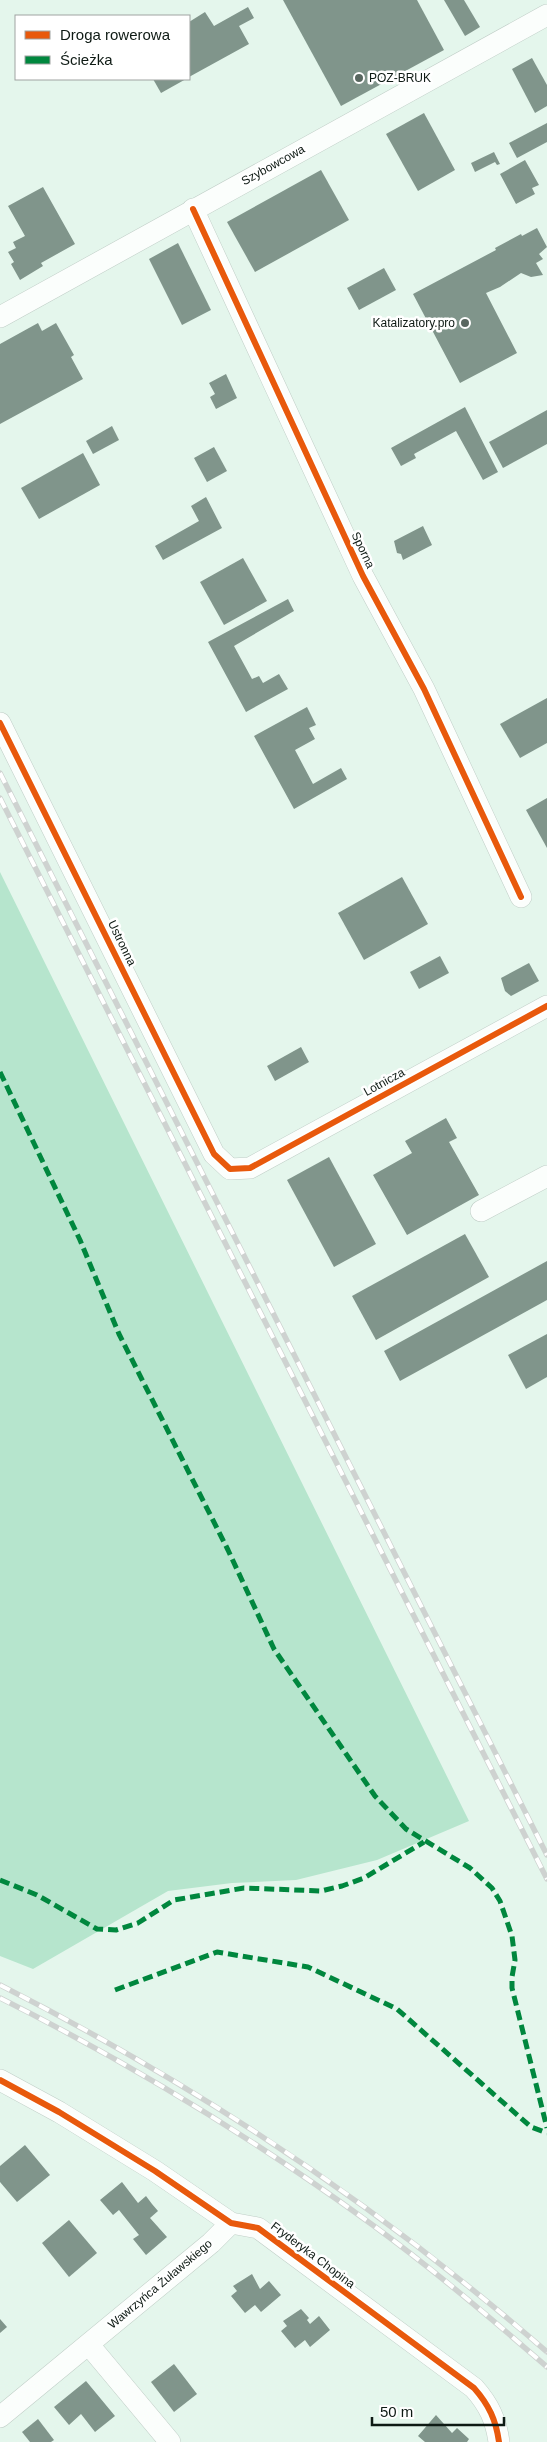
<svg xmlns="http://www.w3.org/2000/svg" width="547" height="2442" font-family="Helvetica,sans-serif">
	<rect width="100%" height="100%" fill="#e4f6ec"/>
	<!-- green -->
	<polygon fill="#b6e5cd" points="0,872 469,1821 377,1860 296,1880 232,1883 168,1891 33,1969 0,1956"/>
	<!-- building -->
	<g fill="#80958b">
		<polygon points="283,0 417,0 444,50 341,106"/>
		<polygon points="444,0 464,0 480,27 465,36"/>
		<polygon points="248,7 254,18 239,26 249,44 189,77 189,22 205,12 214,26"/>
		<polygon points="532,58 547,85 547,106 535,113 512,69"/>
		<polygon points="153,79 186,79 161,93"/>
		<polygon points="424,113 455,170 418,191 386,134"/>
		<polygon points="547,123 547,142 517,158 509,143"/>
		<polygon points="494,152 500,164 497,165 495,162 475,172 471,163"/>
		<polygon points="525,160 539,185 532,188 535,194 516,204 500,174"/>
		<polygon points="321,170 349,220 255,272 227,222"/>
		<polygon points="43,187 75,244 41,263 43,266 20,280 11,264 14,262 8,252 16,248 13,242 25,236 8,206"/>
		<polygon points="537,228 547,247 539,254 543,259 536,263 543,275 531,277 521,273 500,287 486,293 517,353 460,383 413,294 496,250 495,248 521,234 522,236"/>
		<polygon points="178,243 211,310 182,325 149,259"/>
		<polygon points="384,268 396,290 359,310 347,288"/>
		<polygon points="38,323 42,331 56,323 74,355 71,357 83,379 0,424 0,344"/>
		<polygon points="226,374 237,398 216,409 210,397 215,394 209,383"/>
		<polygon points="465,407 498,472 483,480 456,431 414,454 416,458 401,466 391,448"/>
		<polygon points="547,410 547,444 503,468 489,442"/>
		<polygon points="112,426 119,440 93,454 86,441"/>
		<polygon points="214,447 227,471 207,482 194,458"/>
		<polygon points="83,453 100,485 39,519 21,488"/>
		<polygon points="206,497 222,528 163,560 155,546 199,521 191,506"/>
		<polygon points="423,526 432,545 403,560 401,554 397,553 394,541"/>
		<polygon points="243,558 267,601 224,625 200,582"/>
		<polygon points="288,599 294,611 234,646 252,679 259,676 263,683 279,674 288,689 246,712 208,642"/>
		<polygon points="547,698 547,743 520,758 500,724"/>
		<polygon points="307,707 316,725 309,728 315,739 295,750 313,784 341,768 347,779 294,809 254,736"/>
		<polygon points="547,798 547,848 526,810"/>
		<polygon points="402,877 428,924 364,960 338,913"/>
		<polygon points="440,956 449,973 419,989 410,972"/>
		<polygon points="529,963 539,981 511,996 505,991 501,978"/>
		<polygon points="301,1047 309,1062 275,1081 267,1066"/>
		<polygon points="446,1118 457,1138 449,1142 479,1195 407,1235 373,1175 412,1153 405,1141"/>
		<polygon points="329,1157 376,1244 334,1267 287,1180"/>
		<polygon points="465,1234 489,1277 376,1340 352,1296"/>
		<polygon points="547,1261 547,1300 400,1381 384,1351"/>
		<polygon points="547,1334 547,1377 526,1389 508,1355"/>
		<polygon points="25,2145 50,2175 17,2202 0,2182 0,2166"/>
		<polygon points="122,2182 138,2203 146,2196 152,2204 158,2211 150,2218 167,2237 146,2255 133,2239 139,2235 119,2210 113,2215 100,2200"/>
		<polygon points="69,2220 97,2253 69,2277 42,2243"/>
		<polygon points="252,2274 260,2289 269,2281 281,2295 261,2312 255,2305 245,2313 231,2296 237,2291 233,2286"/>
		<polygon points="301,2309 309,2318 307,2320 310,2324 319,2316 330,2330 310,2347 305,2340 295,2348 281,2331 287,2326 283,2321"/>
		<polygon points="0,2319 7,2327 0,2333"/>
		<polygon points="174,2364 197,2394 174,2412 151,2382"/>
		<polygon points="86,2381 115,2416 95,2432 81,2414 69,2425 54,2407"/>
		<polygon points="436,2415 452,2433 457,2428 469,2439 467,2442 425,2442 418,2436"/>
		<polygon points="38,2419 54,2440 51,2442 30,2442 22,2432"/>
	</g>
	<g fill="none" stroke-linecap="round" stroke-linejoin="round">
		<defs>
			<g id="minor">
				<polyline points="193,209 363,576 424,689 521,897"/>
				<polyline points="0,317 547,15"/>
				<polyline points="0,723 214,1154 230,1169 250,1168 547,1006"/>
				<polyline points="481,1211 547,1176"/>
				<path d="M0,2080L59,2112L155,2171L231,2223L258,2228L474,2388C489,2405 496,2420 499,2442"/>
				<polyline points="89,2345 170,2442"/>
				<polyline points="0,2417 211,2243 231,2223"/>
			</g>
		</defs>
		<!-- minor casing -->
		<use href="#minor" stroke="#c0cec7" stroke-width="22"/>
		<!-- minor -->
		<use href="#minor" stroke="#fbfefc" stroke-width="21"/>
		<defs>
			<g id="rail">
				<polyline points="0,773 547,1855"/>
				<polyline points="0,798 547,1879"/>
				<path d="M0,1985C199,2086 379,2206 547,2352"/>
				<path d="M0,1998C130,2063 256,2140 374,2226C434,2270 491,2318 547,2367"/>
			</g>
		</defs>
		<!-- rail casing -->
		<use href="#rail" stroke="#ced2d0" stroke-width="5.5"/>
		<!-- rail -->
		<use href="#rail" stroke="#fff" stroke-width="4" stroke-dasharray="11" stroke-linecap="butt"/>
		<!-- quiet -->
		<g stroke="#00873e" stroke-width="5" stroke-dasharray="10 5" stroke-linecap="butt">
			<polyline points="0,1072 80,1240 119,1334 228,1550 274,1649 375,1796 406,1829 470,1868 492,1888 500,1901 512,1936 515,1960 512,1977 512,1988 547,2128"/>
			<polyline points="0,1880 37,1895 97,1929 116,1930 138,1923 174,1900 244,1888 321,1891 342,1886 364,1878 424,1842"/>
			<polyline points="115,1990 217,1952 308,1967 397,2009 531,2127 547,2133"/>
		</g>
		<defs>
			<g id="cycleway">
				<polyline points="193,209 363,576 424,689 521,897"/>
				<polyline points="0,723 214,1154 230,1169 250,1168 547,1006"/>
				<path d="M0,2080L59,2112L155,2171L231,2223L258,2228L474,2388C489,2405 496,2420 499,2442"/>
			</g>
		</defs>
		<!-- cycleway casing -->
		<use href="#cycleway" stroke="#fff" stroke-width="9"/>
		<!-- cycleway -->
		<use href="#cycleway" stroke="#e8590c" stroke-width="6"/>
	</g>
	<!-- markers -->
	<g fill="#596760" stroke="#fff" stroke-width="2">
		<circle cx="359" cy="78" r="5"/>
		<circle cx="465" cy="323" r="5"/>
	</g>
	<g text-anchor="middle" stroke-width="5" stroke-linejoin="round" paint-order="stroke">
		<!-- poi labels -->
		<g font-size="12" fill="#0e1a14" stroke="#fff" text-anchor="start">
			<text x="369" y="82">POZ-BRUK</text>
			<text x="455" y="327" text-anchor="end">Katalizatory.pro</text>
		</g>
		<!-- street labels -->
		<g font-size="12" fill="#0e1a14" stroke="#fff">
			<text transform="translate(273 165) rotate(-29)" y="4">Szybowcowa</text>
			<text transform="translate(363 550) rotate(65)" y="4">Sporna</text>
			<text transform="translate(122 943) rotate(64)" y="4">Ustronna</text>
			<text transform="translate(384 1082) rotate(-29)" y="4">Lotnicza</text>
			<text transform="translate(313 2255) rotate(37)" y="4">Fryderyka Chopina</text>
			<text transform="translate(160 2284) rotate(-40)" y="4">Wawrzyńca Żuławskiego</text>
		</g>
	</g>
	<!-- legend -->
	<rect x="15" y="15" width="175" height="65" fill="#ffffff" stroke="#9fa3a1"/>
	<rect x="25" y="31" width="25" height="8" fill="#e8590c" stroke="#9fa3a1"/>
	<text x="60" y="40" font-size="15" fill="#0e1a14">Droga rowerowa</text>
	<rect x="25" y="56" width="25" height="8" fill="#00873e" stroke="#9fa3a1"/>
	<text x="60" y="65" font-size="15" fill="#0e1a14">Ścieżka</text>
	<!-- scale -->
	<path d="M372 2417v8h132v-8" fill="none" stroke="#0e1a14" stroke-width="2.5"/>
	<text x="380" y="2417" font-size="15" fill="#0e1a14" stroke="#ffffff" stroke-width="4" paint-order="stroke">50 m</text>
</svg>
